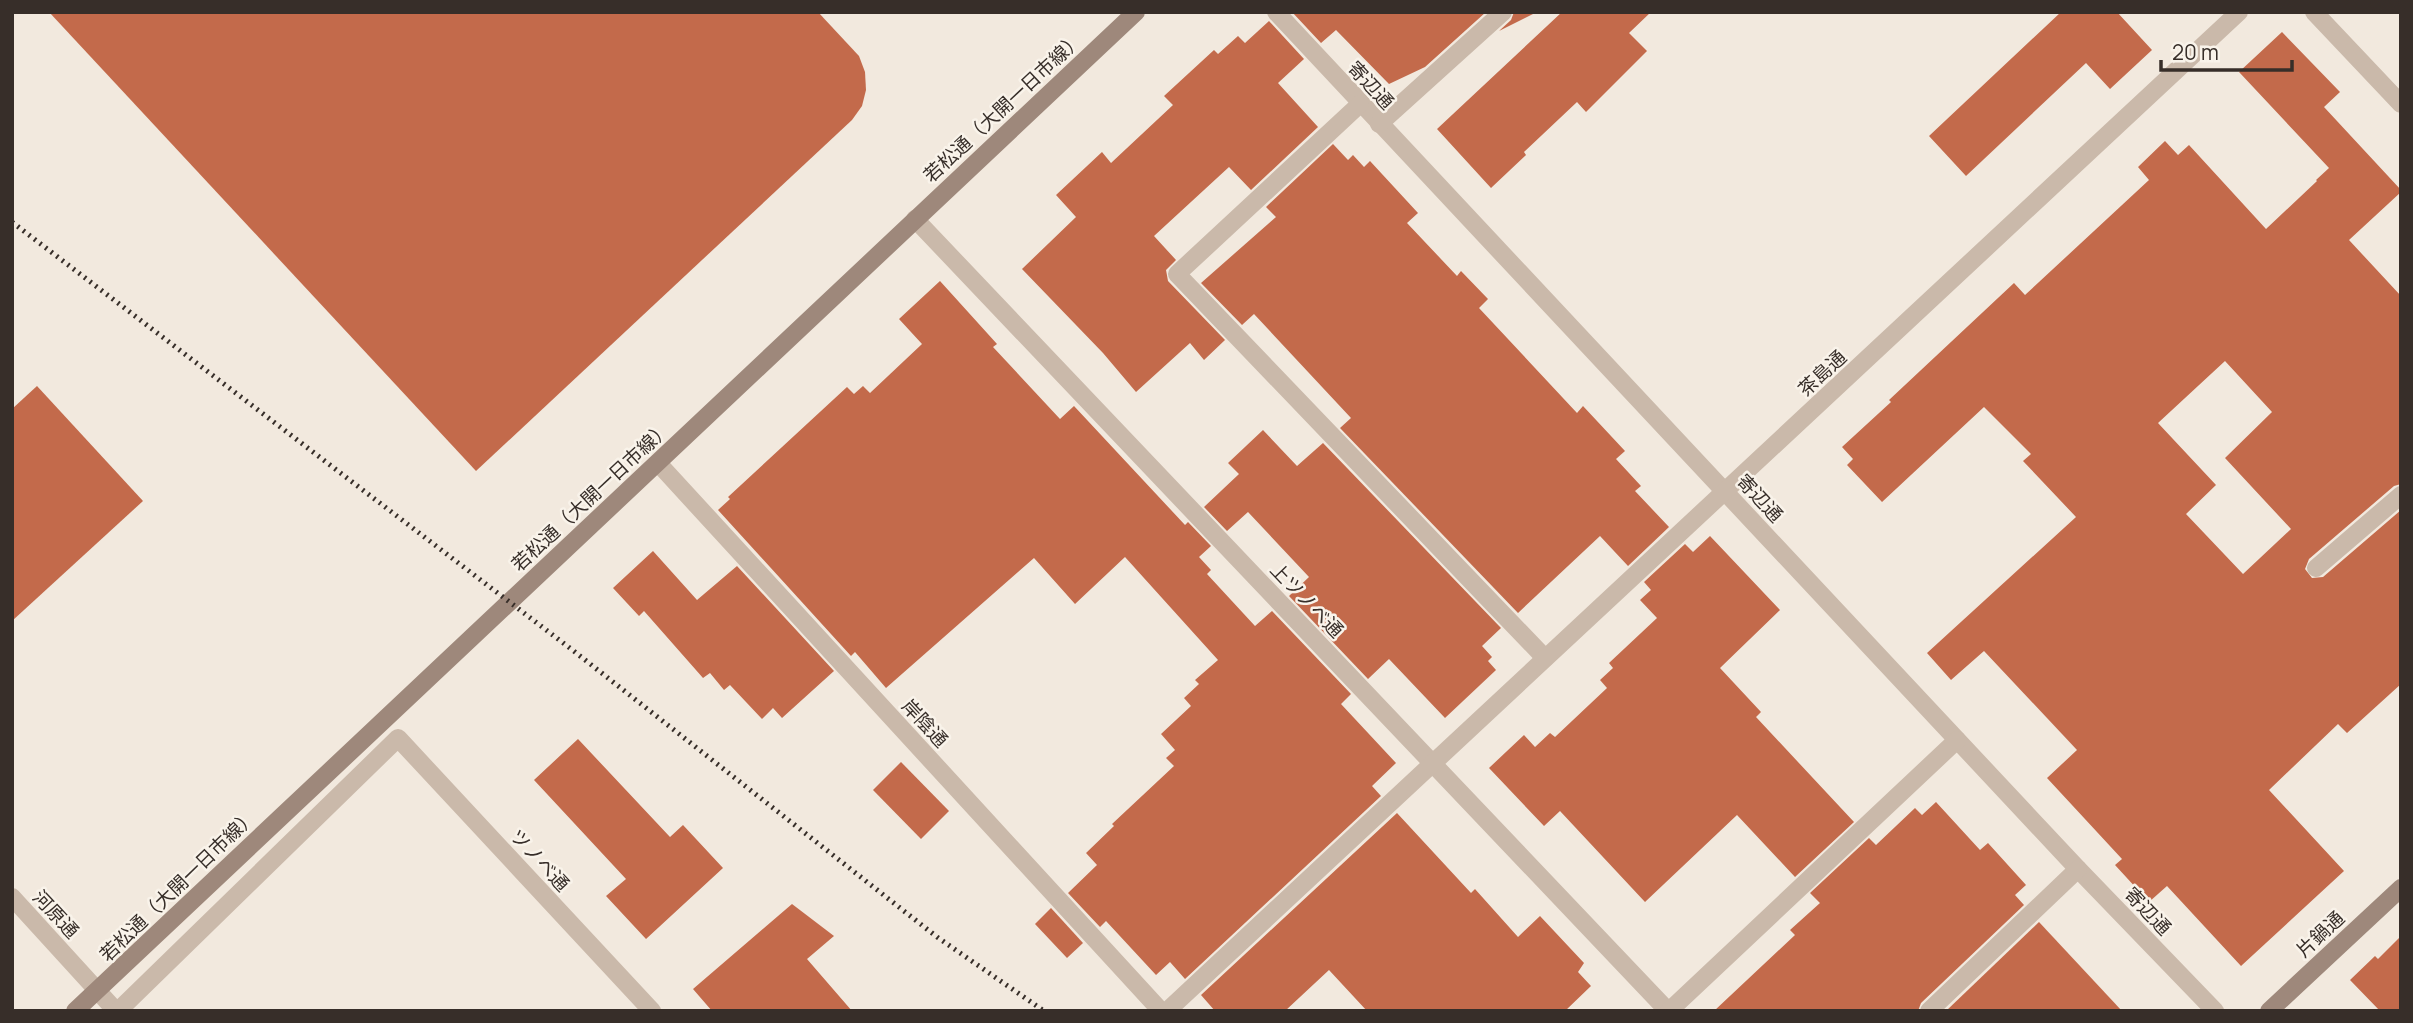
<svg xmlns="http://www.w3.org/2000/svg" width="2413" height="1023" font-family="Manrope,'Noto Sans JP',sans-serif">
	<rect width="100%" height="100%" fill="#f2e9de"/>
	<!-- building -->
	<g fill="#c36a4b" fill-rule="evenodd">
		<polygon points="49,12 818,12 859,56 865,72 866,90 862,106 852,120 476,471"/>
		<polygon points="1292,12 1486,12 1425,67 1389,84 1336,30 1321,43"/>
		<polygon points="1514,12 1537,12 1499,31 1511,20"/>
		<polygon points="1562,12 1651,12 1629,33 1647,51 1586,112 1577,102 1524,152 1526,155 1491,188 1437,129"/>
		<polygon points="2061,12 2117,12 2152,50 2110,89 2086,63 1966,176 1929,136"/>
		<polygon points="1269,21 1304,59 1278,83 1318,127 1251,190 1229,167 1154,236 1176,260 1166,270 1168,281 1225,340 1204,360 1190,343 1136,392 1103,353 1022,269 1076,217 1056,195 1102,152 1111,163 1173,105 1164,96 1214,50 1218,54 1238,36 1245,43"/>
		<path d="M2282,32L2340,92L2324,107L2401,190V192L2349,240L2401,296V484L2394,486L2309,559L2305,569L2312,578L2323,577L2401,510V684L2347,733L2338,724L2269,790L2344,871L2241,966L2167,886L2149,902L2115,865L2122,859L2047,778L2077,750L1984,651L1951,680L1927,653L2076,517L2023,461L2031,454L1984,407L1882,502L1847,465L1853,459L1842,447L1891,402L1889,400L2014,283L2025,295L2149,180L2138,167L2165,141L2178,155L2189,145L2266,229L2317,181L2316,180L2329,168L2239,72ZM2225,361L2272,412L2225,458L2291,529L2243,574L2186,514L2216,485L2158,423Z"/>
		<polygon points="1333,144 1348,160 1353,155 1364,167 1370,161 1418,213 1407,223 1457,276 1461,271 1488,299 1479,308 1577,413 1583,406 1625,451 1616,459 1641,486 1635,491 1669,527 1628,566 1600,536 1518,613 1340,428 1351,418 1254,314 1242,325 1201,283 1276,217 1266,207"/>
		<polygon points="940,281 997,344 993,347 1060,419 1074,406 1185,525 1188,522 1211,546 1199,557 1211,570 1207,574 1255,626 1272,611 1351,694 1341,704 1396,763 1372,786 1381,796 1185,979 1170,962 1156,975 1106,921 1100,927 1068,893 1097,865 1086,853 1114,826 1112,824 1174,766 1166,758 1175,750 1161,734 1191,706 1184,698 1199,684 1195,680 1218,660 1125,557 1075,604 1034,558 886,688 855,652 851,656 718,510 730,499 728,497 847,387 854,394 863,386 870,393 922,344 899,319"/>
		<polygon points="37,386 143,501 12,621 12,409"/>
		<polygon points="1263,430 1297,466 1323,443 1501,628 1482,646 1492,657 1488,661 1496,670 1445,718 1389,659 1368,679 1289,596 1309,577 1248,512 1227,531 1204,507 1239,474 1228,463"/>
		<polygon points="1710,536 1780,610 1720,668 1761,712 1756,717 1854,822 1795,877 1737,815 1645,902 1560,811 1544,826 1489,768 1524,735 1535,747 1550,733 1555,737 1607,688 1600,680 1613,668 1609,663 1657,618 1640,600 1651,590 1644,582 1685,544 1693,552"/>
		<polygon points="653,551 697,600 737,566 834,671 782,718 773,708 762,719 730,685 724,690 710,673 703,678 644,611 639,616 613,588"/>
		<polygon points="578,739 670,837 683,825 723,868 646,939 606,896 626,879 534,780"/>
		<polygon points="901,762 949,811 921,839 873,790"/>
		<polygon points="1936,802 1980,850 1988,843 2026,885 2015,895 2024,905 1921,1003 1918,1011 1714,1011 1795,935 1790,930 1820,903 1810,893 1869,838 1876,845 1915,808 1922,815"/>
		<polygon points="1397,813 1471,893 1475,889 1518,937 1540,916 1584,963 1578,972 1591,986 1565,1011 1367,1011 1329,970 1285,1011 1215,1011 1201,995"/>
		<polygon points="792,904 834,936 807,959 852,1011 712,1011 693,989"/>
		<polygon points="1051,908 1083,943 1067,958 1035,924"/>
		<polygon points="2039,922 2122,1011 1946,1011"/>
		<polygon points="2401,936 2401,1011 2380,1011 2350,980 2375,956 2378,959"/>
	</g>
	<g fill="none" stroke-linecap="round" stroke-linejoin="round">
		<!-- street -->
		<g stroke="#cab9aa" stroke-width="18">
			<polyline points="1276,12 2078,869 2215,1011"/>
			<polyline points="2314,12 2401,104"/>
			<polyline points="1360,104 1177,274 1545,658"/>
			<polyline points="1379,124 1503,12"/>
			<polyline points="915,219 1668,1011"/>
			<polyline points="658,463 1161,1011"/>
			<polyline points="2316,568 2401,495"/>
			<polyline points="12,897 116,1011"/>
			<polyline points="118,1011 398,738 652,1011"/>
			<polyline points="1167,1011 2239,12"/>
			<polyline points="1669,1011 1957,740"/>
			<polyline points="1929,1011 2078,869"/>
		</g>
		<!-- secondary -->
		<g stroke="#9e887b" stroke-width="18">
			<polyline points="75,1011 1136,12"/>
			<polyline points="2269,1011 2401,888"/>
		</g>
		<!-- rail -->
		<polyline stroke="#372e29" stroke-width="5" stroke-dasharray="2 5" stroke-linecap="butt" points="12,222 575,652 937,937 1044,1011"/>
	</g>
	<g text-anchor="middle" stroke-width="5" stroke-linejoin="round" paint-order="stroke">
		<!-- street labels -->
		<g font-size="19" fill="#372e29" stroke="#f9f3ea">
			<text transform="translate(1371 85) rotate(47)" y="7">寄辺通</text>
			<text transform="translate(1003 107) rotate(-43)" y="7">若松通（大開一日市線）</text>
			<text transform="translate(1822 373) rotate(-43)" y="7">茶島通</text>
			<text transform="translate(591 496) rotate(-43)" y="7">若松通（大開一日市線）</text>
			<text transform="translate(1760 498) rotate(47)" y="7">寄辺通</text>
			<text transform="translate(1307 600) rotate(46)" y="7">上ツノベ通</text>
			<text transform="translate(925 723) rotate(47)" y="7">岸陰通</text>
			<text transform="translate(540 860) rotate(47)" y="7">ツノベ通</text>
			<text transform="translate(178 885) rotate(-44)" y="7">若松通（大開一日市線）</text>
			<text transform="translate(2148 911) rotate(46)" y="7">寄辺通</text>
			<text transform="translate(56 914) rotate(47)" y="7">河原通</text>
			<text transform="translate(2320 934) rotate(-43)" y="7">片鍋通</text>
		</g>
	</g>
	<!-- border -->
	<rect width="2413" height="1023" fill="none" stroke="#372e29" stroke-width="28"/>
	<!-- scale -->
	<path d="M2161 60v10h131v-10" fill="none" stroke="#372e29" stroke-width="3.5"/>
	<text x="2172" y="60" font-size="21" fill="#372e29" stroke="#f9f3ea" stroke-width="5" paint-order="stroke">20 m</text>
</svg>
